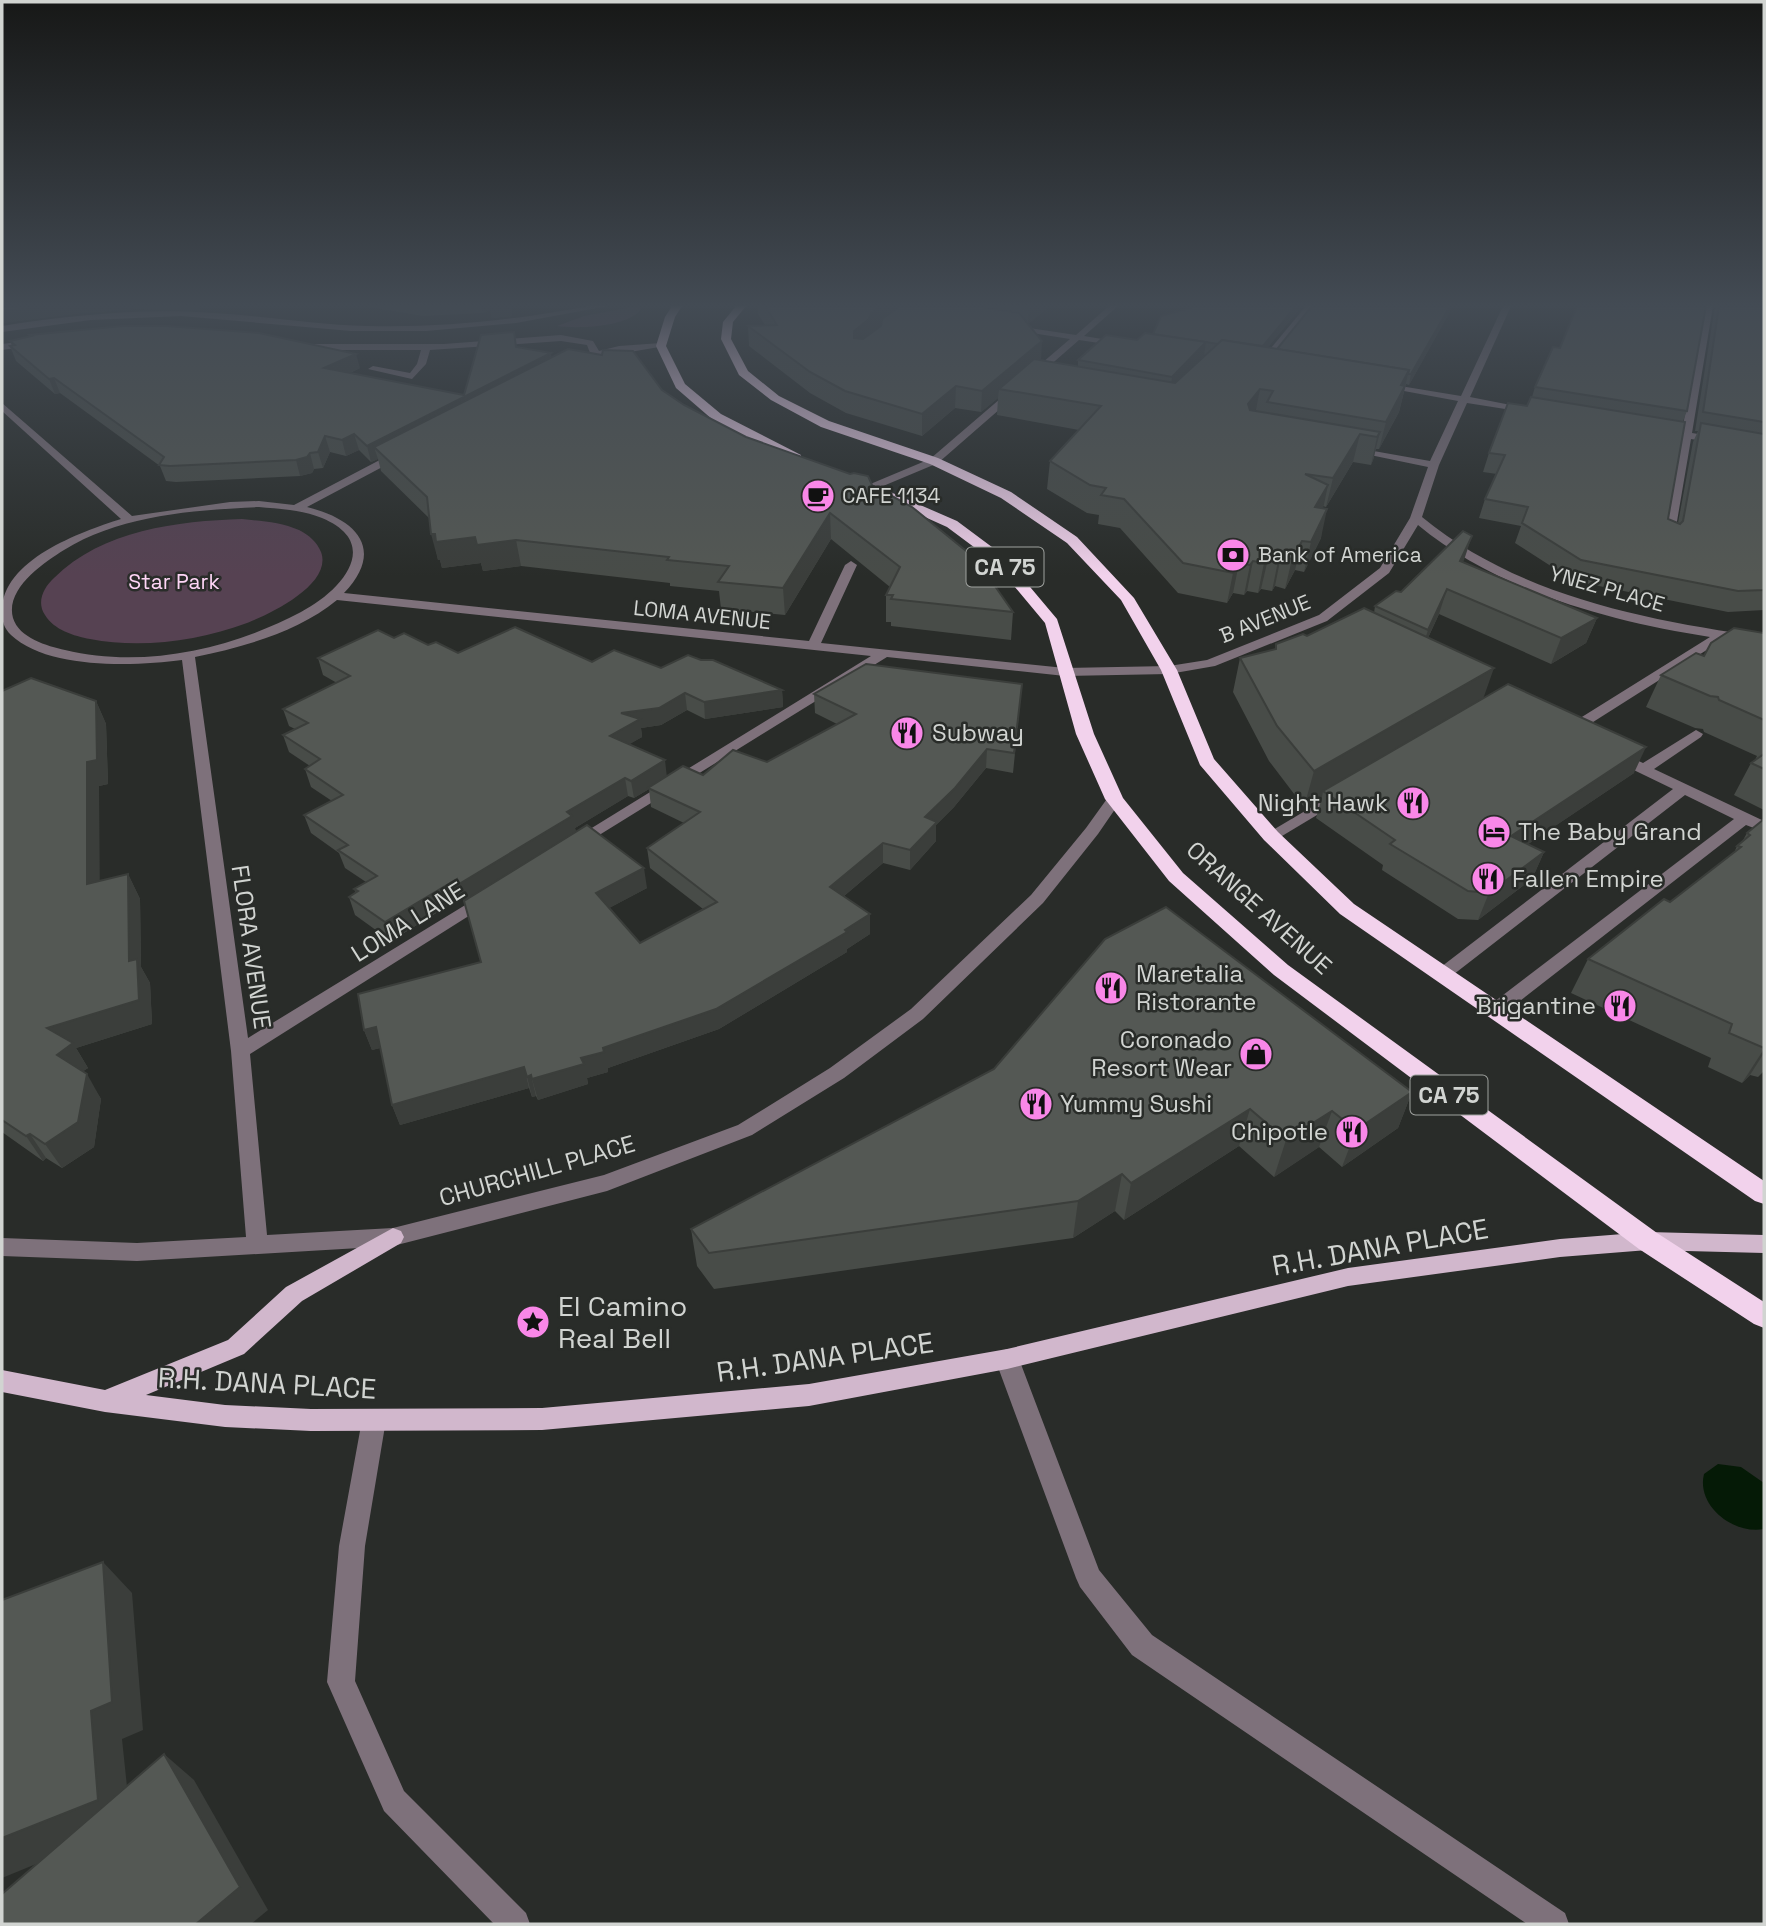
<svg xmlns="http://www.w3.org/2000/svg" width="1766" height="1926" font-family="'Space Grotesk',sans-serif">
	<rect width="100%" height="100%" fill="#292c29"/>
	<!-- green -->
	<g fill="#564252">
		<path d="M638,306L641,309C629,327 578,329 557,326L584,316Z"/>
		<path d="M242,519C261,521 281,522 299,530C309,535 317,542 321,552C333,584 270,614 247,623C198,641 141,649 90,639C74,636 54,630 45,615C36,602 44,587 54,578C102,530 178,521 242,519Z"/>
	</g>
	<!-- water -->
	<path fill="#051a06" d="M1718,1464L1741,1467L1764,1483V1529C1734,1535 1696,1506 1704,1474Z"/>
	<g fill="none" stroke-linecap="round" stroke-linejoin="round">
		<!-- minor -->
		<g fill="#7e717b" fill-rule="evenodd">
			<path d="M589,306H608L516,323L426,331H351L181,316L91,320L2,332V326C72,315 143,308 214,313C265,316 316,325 367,326C442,328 516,320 589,306Z"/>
			<polygon points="1109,306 1118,306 1084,336 1126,343 1126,347 1079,340 938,463 876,489 868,489 868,485 930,459 1070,339 1013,330 1010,325 1076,335"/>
			<polygon points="1306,306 1315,306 1263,369 1257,369 1257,365"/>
			<path d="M1503,306H1511L1470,397L1536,410L1531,413L1467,403L1439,465L1422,517C1518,596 1645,620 1764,637V645L1724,639L1571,736H1561V730L1710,637C1608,621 1498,591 1418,525L1389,573L1327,621L1215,666L1169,674L1065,676L887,657L575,850L569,848L567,845L569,842L871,656L337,600C298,632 244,647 195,657L248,1038L480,896H492L494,900L250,1054L267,1235L393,1228L604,1175L738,1125L830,1068L911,1009L1031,895L1086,828L1109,796H1119L1122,799L1098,834L1043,903L923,1019L844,1078L752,1135L607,1191L393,1246L137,1261L2,1256V1238L137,1243L246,1237L231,1051L182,660C136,666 48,670 11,635C4,628 2,622 2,611C2,560 80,532 121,519L2,411V403L132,516L230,502L259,501L294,505L395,452H403V456L307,507C356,519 386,549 344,593L809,641L845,565L851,561L857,565L821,643L1065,668L1169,666L1207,660L1319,615L1380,568L1410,518L1428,467L1346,450L1351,447L1430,461L1458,401L1377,386L1382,383L1461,396ZM259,507C280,509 302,510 322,518C384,544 340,592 301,612C231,649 143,669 65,650C47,646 19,638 13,618C5,589 43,563 64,550C120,515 195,510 259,507Z"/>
			<polygon points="1705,306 1713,306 1692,433 1764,445 1764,451 1691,439 1674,539 1668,542 1662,539 1681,437 1657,431 1662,428 1682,431"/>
			<polygon points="561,335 593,341 599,351 619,346 661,343 665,346 589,359 584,356 590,353 587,345 561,341 430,350 426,364 412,379 368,369 373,366 410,373 417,364 421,350 309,350 305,347 309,344 444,344"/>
			<polygon points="33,340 37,343 36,345 2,350 2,344"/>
			<polygon points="1696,730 1703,734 1701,737 1654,769 1764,821 1764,832 1746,825 1502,1015 1490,1015 1487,1010 1490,1005 1734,819 1685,795 1449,978 1437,978 1434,974 1437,970 1673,789 1611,759 1609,756 1611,753 1621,753 1643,763"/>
			<polygon points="1337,792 1345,797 1342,800 1277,839 1271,841 1263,836"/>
			<polygon points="1007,1349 1015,1352 1019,1359 1099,1570 1152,1635 1565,1913 1569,1924 1527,1924 1132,1655 1080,1587 1076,1578 995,1359 999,1352"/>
			<polygon points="374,1409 382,1412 386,1420 365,1546 355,1681 404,1791 526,1913 530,1924 494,1924 384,1811 327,1682 339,1546 362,1420 366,1412"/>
		</g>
		<!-- major -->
		<polygon fill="#d1b7cc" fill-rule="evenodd" points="393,1228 401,1231 404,1237 401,1243 302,1301 244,1354 146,1395 225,1405 311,1409 542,1408 809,1384 1007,1349 1348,1268 1560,1239 1648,1232 1764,1235 1764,1253 1648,1250 1560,1257 1348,1286 1007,1369 809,1406 542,1430 311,1431 225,1427 105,1412 2,1392 2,1370 105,1390 228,1340 286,1287"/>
		<!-- highway -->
		<g fill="#f2d2ec" fill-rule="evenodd">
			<polygon points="672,306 682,306 675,317 666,346 685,384 721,414 801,455 801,461 793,461 713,420 676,388 656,346 665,317"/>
			<polygon points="736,306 746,306 733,322 731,339 748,371 779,396 829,421 938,458 1011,492 1077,537 1134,598 1177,670 1214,759 1278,832 1354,904 1764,1181 1764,1204 1755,1201 1340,914 1264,840 1200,765 1161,670 1121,600 1067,543 1001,498 930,464 821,427 771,400 739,375 721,339 723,322"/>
			<polygon points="872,484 957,521 1004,556 1057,619 1094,734 1123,798 1183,873 1288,965 1657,1233 1764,1302 1764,1328 1754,1324 1639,1249 1274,975 1169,881 1105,799 1076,734 1045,623 994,562 947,527 867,491 867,485"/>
		</g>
	</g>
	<!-- wall -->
	<g fill="#484c48" fill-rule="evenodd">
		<polygon points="2,306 200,306 200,310 134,309 81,313 2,323"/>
		<polygon points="364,306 511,306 512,316 492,318 490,310 483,313 423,316"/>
		<polygon points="758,306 898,306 898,308 900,306 1050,306 1028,324 1041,361 1078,367 1078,360 1153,334 1197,306 1302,306 1268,347 1277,349 1312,306 1453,306 1409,385 1406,384 1399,412 1379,449 1376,449 1373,460 1371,465 1353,462 1326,507 1323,506 1321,538 1304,572 1295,570 1285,589 1275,586 1272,591 1261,589 1258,593 1247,591 1244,595 1233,593 1227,603 1178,593 1120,528 1098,524 1099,515 1087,513 1047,489 1050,461 1079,430 997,415 998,398 981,412 955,408 922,436 846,413 810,393 749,346 748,326 765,325 758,314"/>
		<polygon points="1715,306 1764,306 1764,610 1728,612 1574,581 1515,543 1521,526 1479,518 1485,499 1497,474 1483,472 1489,453 1527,406 1532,397 1535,387 1687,411 1683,421 1668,519 1678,523 1693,442 1698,431 1695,431"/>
		<polygon points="30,335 360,368 350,373 464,395 516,347 662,390 684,405 746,437 872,485 1013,612 1011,640 891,626 891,622 886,622 886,595 890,587 831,539 785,615 721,609 719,591 670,586 670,583 521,566 483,571 481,563 442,568 440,560 438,560 430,519 381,471 378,459 371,462 359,450 346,456 330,452 323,468 314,469 312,473 300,476 176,482 166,481 160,466 60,393 55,394 16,361 10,346 12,346 10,341 31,336"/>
		<polygon points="1463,562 1597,618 1586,643 1551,664 1439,614 1428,638 1484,699 1634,773 1528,844 1544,852 1532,879 1478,920 1458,919 1382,870 1383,865 1316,818 1322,797 1304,807 1269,761 1233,692 1240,658 1275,649 1276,644 1307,636 1374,613 1375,606 1401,592"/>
		<polygon points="1764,633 1764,810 1734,795 1751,763 1755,760 1757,756 1704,732 1703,729 1695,728 1646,707 1661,675 1704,656"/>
		<path d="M394,638L458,653L661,668L701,660L782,690L783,707L705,719L687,710L661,725L641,728L642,737L629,744L667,776L703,775L767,762L837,724L815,713L814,694L1022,684L1013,773L986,768L954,807L936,825V841L910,870L883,863L844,896L870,914V934L847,949V952L719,1029L608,1068V1072L587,1078L588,1084L538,1100L536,1096L532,1097L529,1088L400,1125L392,1105L380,1048L372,1050L364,1030L481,962L464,902L462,897L391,941L355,915L349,897L356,893L354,889L366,882L345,868L339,853L311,833L304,815L332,801L311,787L305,769L310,766L289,752L283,735L295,729L289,726L283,709L337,683L323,675L318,658ZM649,789L651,807L684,823L647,848L650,868L703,909L640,943L609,908L647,888L576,832L575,828L628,796L634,798Z"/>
		<polygon points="2,691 96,701 106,724 108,784 99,786 99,881 128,874 140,899 141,967 150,983 152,1024 76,1048 88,1068 83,1071 101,1099 94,1147 62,1168 46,1158 43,1161 2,1132"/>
		<polygon points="1764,819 1764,1071 1758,1077 1750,1075 1742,1083 1708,1067 1711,1058 1571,993 1588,959 1670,902 1734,853 1737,846 1742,842 1747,833"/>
		<polygon points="994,1069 1412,1092 1398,1128 1342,1167 1319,1147 1274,1177 1239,1146 1124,1220 1115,1211 1073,1238 714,1289 697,1266 691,1229"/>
	</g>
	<!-- shaded-wall -->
	<g fill="#3b3e3b">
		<polygon points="44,306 133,306 134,309 81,313 2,323 2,312"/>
		<polygon points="481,306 511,306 512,316 492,318 490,310 483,313"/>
		<polygon points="881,306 898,306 898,313 854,351 854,331 871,313"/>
		<polygon points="1029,306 1050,306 1028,324"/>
		<polygon points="1296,306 1302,306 1257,361 1259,351"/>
		<polygon points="1450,306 1453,306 1409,385 1411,374"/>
		<polygon points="1042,341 1041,361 999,389 998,398 981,412 982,391"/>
		<polygon points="1206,342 1203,363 1169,398 1172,377"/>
		<polygon points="551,353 553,368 374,447 378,459 371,462 367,446"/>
		<polygon points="356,354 360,368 328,383 324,368"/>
		<polygon points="1409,370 1399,412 1379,449 1386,422 1401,385"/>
		<polygon points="54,378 60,393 55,394 49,379"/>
		<polygon points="956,386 955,408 922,436 922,414"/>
		<polygon points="1260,389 1255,415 1243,430 1248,404"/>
		<polygon points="1380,432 1373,460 1371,465 1377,437"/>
		<polygon points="354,434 359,450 346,456 342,440"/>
		<polygon points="1360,434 1353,462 1326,507 1333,478"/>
		<polygon points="325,436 330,452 323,468 318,452"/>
		<polygon points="310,453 314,469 312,473 300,476 296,460"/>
		<polygon points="1328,485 1322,514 1315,507"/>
		<polygon points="1327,509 1321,538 1304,572 1311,542"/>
		<polygon points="830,513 831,539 785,615 783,588"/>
		<polygon points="431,534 516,540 521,566 483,571 481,563 442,568 440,560 438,560"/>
		<polygon points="1472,536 1464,560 1452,586 1460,561"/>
		<polygon points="1302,541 1295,570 1285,589 1292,559"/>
		<polygon points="1281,556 1275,586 1272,591 1278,561"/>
		<polygon points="1268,559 1261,589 1258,593 1264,563"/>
		<polygon points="1253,561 1247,591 1244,595 1250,565"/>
		<polygon points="1239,563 1233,593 1227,603 1233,573"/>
		<polygon points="1447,589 1439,614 1420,655 1428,630"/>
		<polygon points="1597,618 1586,643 1551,664 1561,638"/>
		<polygon points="1494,668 1482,702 1323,791 1322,797 1304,807 1314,771"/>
		<polygon points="782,690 783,707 705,719 704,702"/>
		<polygon points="685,693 687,710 661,725 641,728 642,737 613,754 610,736 621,713"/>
		<polygon points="96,701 106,724 108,784 99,786 100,908 87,884 87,762"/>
		<polygon points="1646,747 1634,773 1500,863 1511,836"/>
		<polygon points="987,749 986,768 954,807 936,825 936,841 910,870 910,850 925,817"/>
		<polygon points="665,760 667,778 648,788 649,789 634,798 631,781"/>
		<polygon points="625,778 628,796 575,828 576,834 464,903 459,884 567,812"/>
		<polygon points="883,843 883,863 831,907 830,887"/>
		<polygon points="1544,852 1532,879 1478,920 1489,893"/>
		<polygon points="644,868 647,888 600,913 596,893"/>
		<polygon points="128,874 140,899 141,967 150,983 152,1024 76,1048 88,1068 72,1079 57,1055 47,1028 129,961"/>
		<polygon points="457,879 462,897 391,941 385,922"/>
		<polygon points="870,914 870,934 847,949 847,952 719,1029 608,1068 608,1072 587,1078 588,1084 538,1100 532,1079 603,1048 845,930"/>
		<polygon points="376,1027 384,1047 372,1050 364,1030"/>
		<polygon points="1764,1049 1764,1053 1750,1075 1742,1083"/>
		<polygon points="524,1067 529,1088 400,1125 392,1105"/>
		<polygon points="87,1074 101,1099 94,1147 62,1168 45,1144"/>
		<polygon points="531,1075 536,1096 532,1097 527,1077"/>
		<polygon points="1412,1092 1398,1128 1342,1167 1356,1130"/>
		<polygon points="1250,1109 1239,1146 1124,1220 1131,1183"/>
		<polygon points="1332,1111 1319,1147 1274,1177 1286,1140"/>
		<polygon points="30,1134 46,1158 43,1161 26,1136"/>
		<polygon points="1122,1174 1115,1211 1073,1238 1078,1201"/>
		<polygon points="103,1562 132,1593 143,1730 122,1739 131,1825 2,1878 2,1838 91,1711"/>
		<polygon points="164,1754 194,1780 268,1910 251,1924 196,1924"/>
	</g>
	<!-- building -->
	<g fill="#545854" stroke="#3b3e3b" stroke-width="2">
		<polygon points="2,306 44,306 2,312"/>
		<polygon points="765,306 881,306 871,313 869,319 854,331 854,338 863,339 881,326 882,319 900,306 976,306 1019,313 1042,341 982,391 956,386 922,414 845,391 810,372 748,326 777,325"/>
		<polygon points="1197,306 1296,306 1263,346 1222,340 1218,344 1153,334 1161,316"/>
		<polygon points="1312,306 1450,306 1411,374 1408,374 1409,370 1277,349"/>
		<polygon points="1577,306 1706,306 1687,411 1535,387 1553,347 1560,348"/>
		<polygon points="1719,306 1764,306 1764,422 1703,412"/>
		<polygon points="123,326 166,326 259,333 356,354 324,368 464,395 481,335 514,332 516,347 551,353 367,446 354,434 342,440 325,436 318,452 310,453 307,457 296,460 170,466 159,465 164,457 54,378 49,379 10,346 15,345 10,341 32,336 30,335"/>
		<polygon points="1145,333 1206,342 1172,377 1078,360 1106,335 1137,340"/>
		<polygon points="1222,340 1409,370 1401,385 1405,386 1386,422 1267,402 1273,391 1260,389 1248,404 1250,410 1380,432 1377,437 1360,434 1333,478 1305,474 1328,485 1315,507 1327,509 1311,542 1302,541 1292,559 1281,556 1278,561 1268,559 1264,563 1253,561 1250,565 1239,563 1233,573 1183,563 1124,499 1101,495 1106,488 1090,485 1050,461 1101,406 999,389 1034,359 1175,383"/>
		<polygon points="568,349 602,355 603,350 633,351 662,390 684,405 746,437 850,474 854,473 868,476 872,485 912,507 976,559 1013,612 891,599 893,595 886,595 900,567 830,513 783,588 718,582 729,566 667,560 669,557 516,540 477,545 475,537 436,542 435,534 431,534 427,497 374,447"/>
		<polygon points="1531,397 1685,422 1668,519 1680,524 1683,521 1701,423 1764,434 1764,590 1738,591 1581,560 1522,523 1528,507 1485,499 1505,455 1489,453 1508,403 1527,406"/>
		<polygon points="1463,531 1472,536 1460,561 1597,618 1561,638 1447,589 1428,630 1375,606 1396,591 1401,592"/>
		<polygon points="1364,608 1494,668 1314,771 1277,726 1240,658 1276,649 1276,644 1303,634 1307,636"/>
		<polygon points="515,627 592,662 614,650 661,668 688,655 701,660 713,660 782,690 704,702 685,693 659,708 621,713 640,719 610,736 665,760 631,781 625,778 567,812 572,816 459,884 457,879 385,922 349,897 358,891 354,889 377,876 338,850 348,845 304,815 343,795 305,769 320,759 283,735 308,723 283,709 350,676 318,658 378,630 394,638 404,633 428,645 436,642 458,653"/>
		<polygon points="1734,628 1764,633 1764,720 1719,700 1718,697 1710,696 1661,675 1696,653 1704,656 1711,643"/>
		<polygon points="866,664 1022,684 1014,753 987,749 955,788 925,817 937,822 910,850 883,843 830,887 870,914 845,930 847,932 716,1009 603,1048 604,1052 581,1058 584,1064 532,1079 531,1075 527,1077 524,1067 392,1105 376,1027 364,1030 358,994 481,962 464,901 587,825 644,868 596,893 640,943 717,902 647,848 700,812 648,788 683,766 703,775 733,750 767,762 856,714 814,694"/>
		<polygon points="31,678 96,701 97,760 87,762 87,884 128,874 129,961 137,959 139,1000 47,1028 73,1043 57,1055 87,1074 78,1122 45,1144 30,1134 26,1136 2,1120 2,691"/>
		<polygon points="1508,684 1646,747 1511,836 1544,852 1489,893 1468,891 1390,844 1395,840 1323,791"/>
		<polygon points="1764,754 1764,769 1751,763"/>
		<polygon points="1764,819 1764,1048 1729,1033 1732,1024 1588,959 1664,899 1670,902 1741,847 1737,846 1750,835 1747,833"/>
		<polygon points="1166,907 1412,1092 1356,1130 1332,1111 1286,1140 1250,1109 1131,1183 1122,1174 1078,1201 709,1253 691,1229 994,1069 1105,939"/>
		<polygon points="103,1562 112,1702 91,1711 98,1800 2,1838 2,1600"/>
		<polygon points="164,1754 240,1887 196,1924 2,1924 2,1894"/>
	</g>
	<!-- sky -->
	<linearGradient id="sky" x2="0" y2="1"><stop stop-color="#171817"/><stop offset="0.53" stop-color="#434b54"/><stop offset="1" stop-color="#434b54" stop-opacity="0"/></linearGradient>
	<rect width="1766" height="576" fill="url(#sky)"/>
	<!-- icons -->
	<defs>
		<symbol id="cafe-disc" viewBox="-11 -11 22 22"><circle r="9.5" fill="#f987e8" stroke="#292c29"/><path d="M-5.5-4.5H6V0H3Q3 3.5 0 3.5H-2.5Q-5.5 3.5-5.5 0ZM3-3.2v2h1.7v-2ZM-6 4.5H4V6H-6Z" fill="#111"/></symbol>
		<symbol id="bank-disc" viewBox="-11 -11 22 22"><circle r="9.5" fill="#f987e8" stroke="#292c29"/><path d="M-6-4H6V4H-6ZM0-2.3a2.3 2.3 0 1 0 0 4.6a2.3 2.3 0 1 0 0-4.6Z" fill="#111"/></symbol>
		<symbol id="restaurant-disc" viewBox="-11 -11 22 22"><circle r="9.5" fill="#f987e8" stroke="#292c29"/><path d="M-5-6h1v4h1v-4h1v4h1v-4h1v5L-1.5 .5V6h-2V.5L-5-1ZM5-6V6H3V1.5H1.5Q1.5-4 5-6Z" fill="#111"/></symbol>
		<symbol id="hotel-disc" viewBox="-11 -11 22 22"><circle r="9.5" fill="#f987e8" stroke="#292c29"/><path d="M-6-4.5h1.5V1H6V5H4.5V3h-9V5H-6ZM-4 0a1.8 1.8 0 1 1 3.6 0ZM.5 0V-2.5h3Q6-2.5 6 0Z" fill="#111"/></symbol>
		<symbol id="shop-disc" viewBox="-11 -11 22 22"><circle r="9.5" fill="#f987e8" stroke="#292c29"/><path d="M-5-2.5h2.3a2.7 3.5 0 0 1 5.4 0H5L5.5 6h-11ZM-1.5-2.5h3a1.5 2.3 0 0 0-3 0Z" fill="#111"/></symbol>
		<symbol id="sight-disc" viewBox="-11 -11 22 22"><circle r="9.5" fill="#f987e8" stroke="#292c29"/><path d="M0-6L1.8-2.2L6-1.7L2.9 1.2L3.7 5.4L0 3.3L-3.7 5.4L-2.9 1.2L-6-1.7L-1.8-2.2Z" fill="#111"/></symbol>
	</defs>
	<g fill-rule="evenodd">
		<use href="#cafe-disc" x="799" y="477" width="38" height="38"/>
		<use href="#bank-disc" x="1214" y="536" width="38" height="38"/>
		<use href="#restaurant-disc" x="888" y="714" width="38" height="38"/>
		<use href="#restaurant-disc" x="1394" y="784" width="38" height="38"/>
		<use href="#hotel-disc" x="1475" y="813" width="38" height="38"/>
		<use href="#restaurant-disc" x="1469" y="860" width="38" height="38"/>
		<use href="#restaurant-disc" x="1092" y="969" width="38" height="38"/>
		<use href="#restaurant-disc" x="1601" y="987" width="38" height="38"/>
		<use href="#shop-disc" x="1237" y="1035" width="38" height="38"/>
		<use href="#restaurant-disc" x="1017" y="1085" width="38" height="38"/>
		<use href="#restaurant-disc" x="1333" y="1113" width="38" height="38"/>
		<use href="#sight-disc" x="514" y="1303" width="38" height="38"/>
	</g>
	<g text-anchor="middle" stroke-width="5" stroke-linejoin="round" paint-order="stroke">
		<!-- far-poi labels -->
		<g font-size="21" fill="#d1d4d1" stroke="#292c29" text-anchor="start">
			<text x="842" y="503">CAFE 1134</text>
			<text x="1258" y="562">Bank of America</text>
		</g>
		<!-- far-park labels -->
		<g font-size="21" fill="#fed5f6" stroke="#292c29">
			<text x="174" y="589">Star Park</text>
		</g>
		<!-- far-street labels -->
		<g font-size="21" fill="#d1d4d1" stroke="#292c29">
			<text transform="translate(1607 589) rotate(16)" y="7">YNEZ PLACE</text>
			<text transform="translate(702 615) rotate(6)" y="7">LOMA AVENUE</text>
			<text transform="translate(1265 619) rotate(-22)" y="7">B AVENUE</text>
		</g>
		<!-- shield labels -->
		<g fill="#292c29" stroke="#9fa29f" stroke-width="2">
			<rect x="966.5" y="547.5" width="77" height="39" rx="5"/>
			<rect x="1410.5" y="1075.5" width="77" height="39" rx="5"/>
		</g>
		<g font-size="23" font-weight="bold" fill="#d1d4d1">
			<text x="1005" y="575">CA 75</text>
			<text x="1449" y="1103">CA 75</text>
		</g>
		<!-- poi labels -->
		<g font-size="24" fill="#d1d4d1" stroke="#292c29" text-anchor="start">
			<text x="932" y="741">Subway</text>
			<text x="1388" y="811" text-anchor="end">Night Hawk</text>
			<text x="1518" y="840">The Baby Grand</text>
			<text x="1512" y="887">Fallen Empire</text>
			<text x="1136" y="982">Maretalia<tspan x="1136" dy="28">Ristorante</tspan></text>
			<text x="1596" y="1014" text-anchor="end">Brigantine</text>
			<text x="1232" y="1048" text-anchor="end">Coronado<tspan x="1232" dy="28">Resort Wear</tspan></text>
			<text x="1060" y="1112">Yummy Sushi</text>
			<text x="1328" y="1140" text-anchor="end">Chipotle</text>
		</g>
		<!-- street labels -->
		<g font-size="24" fill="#d1d4d1" stroke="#292c29">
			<text transform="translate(1259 908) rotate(42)" y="8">ORANGE AVENUE</text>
			<text transform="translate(408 922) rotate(-32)" y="8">LOMA LANE</text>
			<text transform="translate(251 947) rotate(82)" y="8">FLORA AVENUE</text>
			<text transform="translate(537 1171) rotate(-16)" y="8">CHURCHILL PLACE</text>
		</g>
		<!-- near-street labels -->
		<g font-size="28" fill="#d1d4d1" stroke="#292c29">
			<text transform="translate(1380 1247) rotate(-10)" y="10">R.H. DANA PLACE</text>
			<text transform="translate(825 1357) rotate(-8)" y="10">R.H. DANA PLACE</text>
			<text transform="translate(267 1383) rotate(3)" y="10">R.H. DANA PLACE</text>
		</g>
		<!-- near-poi labels -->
		<g font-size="28" fill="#d1d4d1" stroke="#292c29" text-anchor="start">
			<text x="558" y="1316">El Camino<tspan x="558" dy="32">Real Bell</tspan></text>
		</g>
	</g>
	<!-- border -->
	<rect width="1766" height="1926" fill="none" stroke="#d1d4d1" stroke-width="7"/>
</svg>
